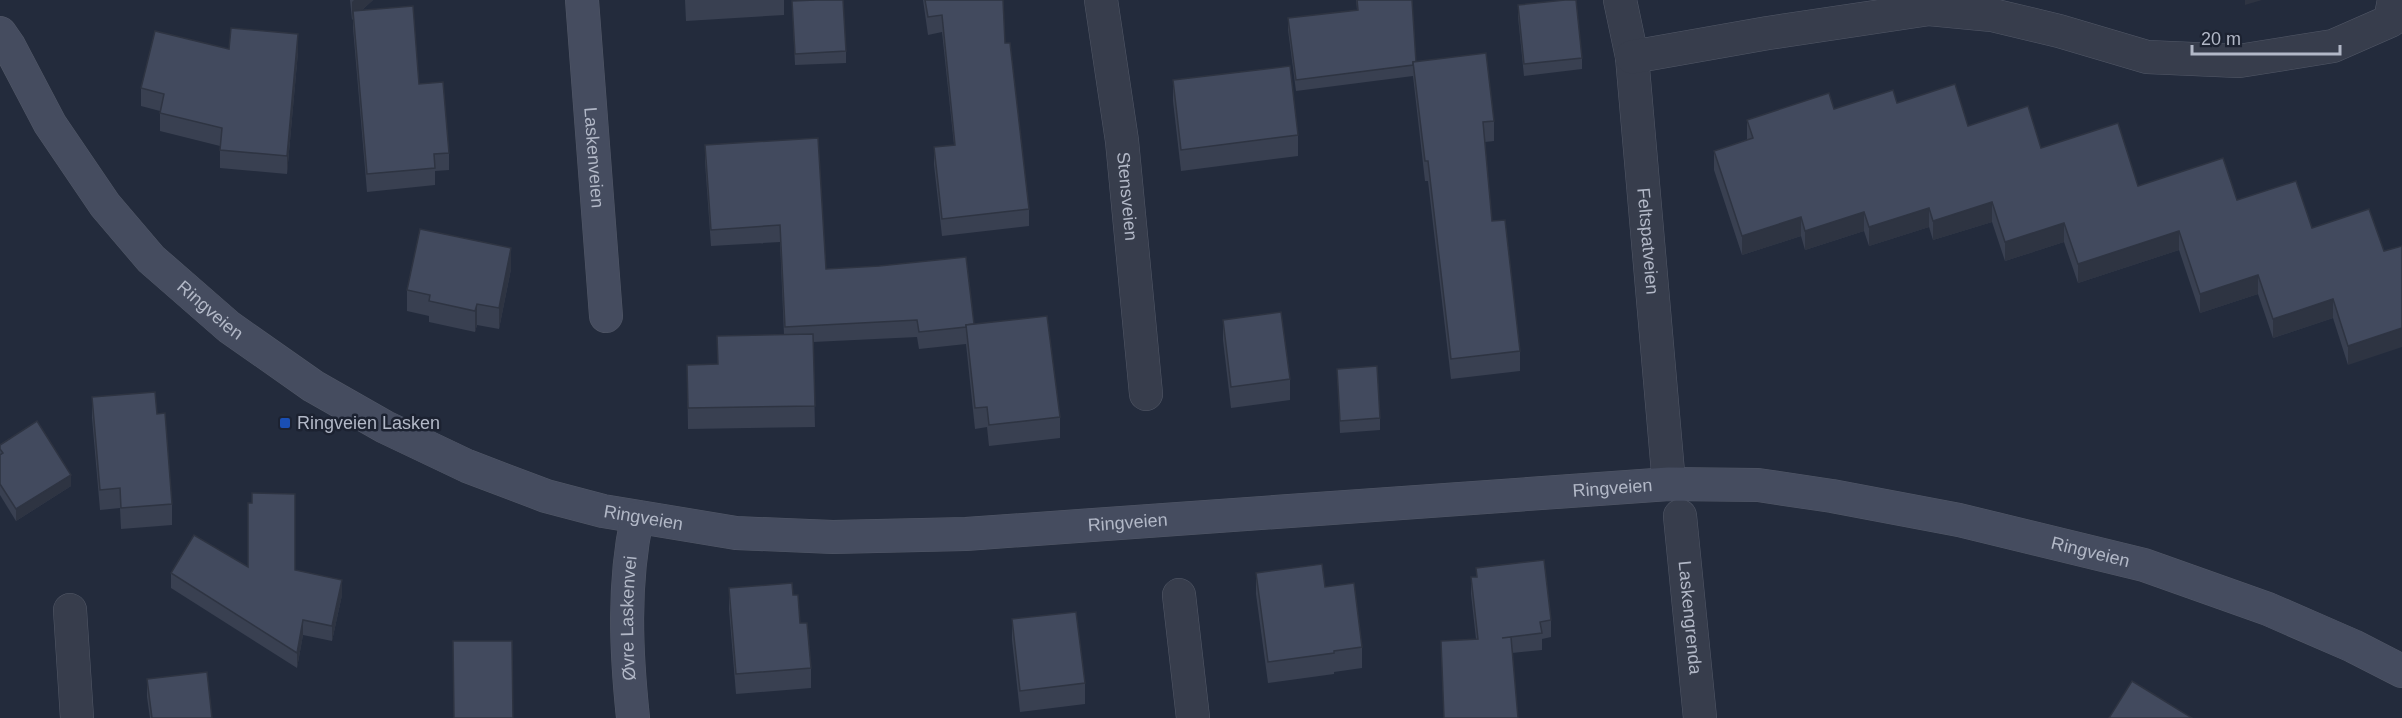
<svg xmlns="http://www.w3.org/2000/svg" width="2402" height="718" font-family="Arial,sans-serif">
	<rect width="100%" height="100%" fill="#232b3c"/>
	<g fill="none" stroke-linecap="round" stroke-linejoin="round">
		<defs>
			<g id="street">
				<path id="s1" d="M1101,0L1122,141L1146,394"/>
				<path id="s2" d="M1620,0L1632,57L1669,484"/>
				<polyline points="1632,57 1768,33 1929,9 1992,15 2059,31 2147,57 2239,61 2333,46 2390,21 2394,0"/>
				<path id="s3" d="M1680,516L1700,718"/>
				<polyline points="1179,595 1193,718"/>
				<polyline points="70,610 77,718"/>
			</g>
			<g id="secondary">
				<path id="s4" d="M582,0L606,316"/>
				<path id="s5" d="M0,33L9,46L50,124L105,205L151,259L229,327L313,386L385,427L467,466L546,496L603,511L736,533L833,537L966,534L1669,484L1758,485L1832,496L1959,520L2144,565L2268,609L2353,646L2402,671"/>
				<path id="s6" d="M633,718C626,651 623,584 637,518"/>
			</g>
		</defs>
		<!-- street casing -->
		<use href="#street" stroke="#525867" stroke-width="34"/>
		<!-- secondary casing -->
		<use href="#secondary" stroke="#525867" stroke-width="34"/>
		<!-- street -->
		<use href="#street" stroke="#373d4c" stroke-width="33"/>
		<!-- secondary -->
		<use href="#secondary" stroke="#454c5f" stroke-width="33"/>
	</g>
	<!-- wall -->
	<g fill="#394051">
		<polygon points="350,0 373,0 362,10 419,84 449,153 449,170 435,171 435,185 367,192 353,28 353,19 352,20"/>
		<polygon points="685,0 784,0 784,15 686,21"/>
		<polygon points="923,0 1003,0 1005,43 1029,209 1029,226 942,236 934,165 934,147 954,145 942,32 928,35"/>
		<polygon points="1356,0 1412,0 1416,62 1494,121 1494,141 1485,142 1492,221 1520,351 1520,371 1451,379 1428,181 1425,181 1413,76 1296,91 1288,30 1288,18 1357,10"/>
		<polygon points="792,1 846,51 846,63 795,65"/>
		<polygon points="1518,5 1582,58 1582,69 1524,76 1518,17"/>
		<polygon points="229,49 298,52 287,174 220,168 220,146 160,131 160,111 141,106 141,88"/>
		<polygon points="1173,80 1298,135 1298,156 1181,171 1173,101"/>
		<polygon points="1897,103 2041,148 2138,186 2237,200 2312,228 2369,209 2348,365 2333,318 2273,338 2258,294 2200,313 2179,250 2078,283 2064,242 2005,261 1992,222 1933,240 1929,227 1869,246 1864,231 1805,250 1801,236 1742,255 1714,170 1714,151 1747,140 1747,120 1834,109"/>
		<polygon points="705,145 826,269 974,324 1060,417 1060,438 989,446 987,427 975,429 966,344 919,349 917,337 813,342 815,427 688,429 687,365 717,364 784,335 780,242 711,246 705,162"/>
		<polygon points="511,269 499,329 477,325 475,332 429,322 429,316 407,311 407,290"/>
		<polygon points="1223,320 1290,379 1290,400 1231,408 1223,340"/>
		<polygon points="1337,369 1380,418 1380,430 1340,433"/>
		<polygon points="92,397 157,414 172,504 172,525 121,529 120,508 100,510 92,418"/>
		<polygon points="0,445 71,486 16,521 0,495"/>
		<polygon points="1476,568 1551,620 1551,637 1542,639 1542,650 1512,653 1518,718 1444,718 1441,641 1476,639 1471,594 1471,577 1476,577"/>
		<polygon points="295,570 342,595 332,641 303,635 297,668 171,588 171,573"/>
		<polygon points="1256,573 1325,587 1362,647 1362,668 1334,672 1334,674 1268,683 1256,594"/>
		<polygon points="729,588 793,595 811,668 811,688 736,694 729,609"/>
		<polygon points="1012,619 1085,683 1085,704 1020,712 1012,640"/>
		<polygon points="147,679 212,718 150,718 147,697"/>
	</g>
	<!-- shaded-wall -->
	<g fill="#2e3442">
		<polygon points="354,0 373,0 353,18 353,11 352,20 352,2"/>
		<polygon points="2245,0 2262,0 2245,5"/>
		<polygon points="298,34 298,52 287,174 287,156"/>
		<polygon points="1992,202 1992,222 1933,240 1933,221"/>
		<polygon points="1929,208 1929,227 1869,246 1869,227"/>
		<polygon points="1864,212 1864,231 1805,250 1805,231"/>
		<polygon points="1801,217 1801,236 1742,255 1742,236"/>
		<polygon points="2064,223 2064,242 2005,261 2005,242"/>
		<polygon points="2179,231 2179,250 2078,283 2078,264"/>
		<polygon points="511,248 511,269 499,329 499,308"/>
		<polygon points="2258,275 2258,294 2200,313 2200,294"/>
		<polygon points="2333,299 2333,318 2273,338 2273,319"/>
		<polygon points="477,304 477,325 475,332 475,311"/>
		<polygon points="2402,328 2402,347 2348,365 2348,346"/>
		<polygon points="71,475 71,486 16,521 16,509"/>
		<polygon points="342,580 342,595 332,641 332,626"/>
		<polygon points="303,620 303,635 297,668 297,653"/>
	</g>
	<!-- building -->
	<g fill="#424a5e" stroke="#2e3442" stroke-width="1.5">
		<polygon points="816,0 843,0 846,51 795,54 792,1"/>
		<polygon points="925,0 1003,0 1005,43 1010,43 1029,209 942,219 934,147 955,145 942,15 928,17"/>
		<polygon points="1357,0 1412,0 1416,62 1413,62 1413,65 1296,80 1288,18 1358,10"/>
		<polygon points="1565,0 1576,0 1582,58 1524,64 1518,5"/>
		<polygon points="413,6 419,84 443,82 449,153 434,154 435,168 367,174 353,11"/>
		<polygon points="231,28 298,34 287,156 220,150 222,128 160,113 164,94 141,88 155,31 229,49"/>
		<polygon points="1486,53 1494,121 1483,122 1492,221 1505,220 1520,351 1451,359 1428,161 1425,161 1413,62"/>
		<polygon points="1290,66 1298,135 1181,150 1173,80"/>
		<polygon points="1955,84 1968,126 2028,106 2041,148 2118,123 2138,186 2223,158 2237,200 2296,181 2312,228 2369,209 2384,251 2402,246 2402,328 2348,346 2333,299 2273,319 2258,275 2200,294 2179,231 2078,264 2064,223 2005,242 1992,202 1933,221 1929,208 1869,227 1864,212 1805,231 1801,217 1742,236 1714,151 1753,138 1747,120 1829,93 1834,109 1893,90 1897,103"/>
		<polygon points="818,138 826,269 879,266 966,257 974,324 966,325 966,327 919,332 917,320 785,327 780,225 711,230 705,145"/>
		<polygon points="420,229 511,248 499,308 477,304 475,311 429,301 430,295 407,290"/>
		<polygon points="1281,312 1290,379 1231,387 1223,320"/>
		<polygon points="1047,316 1060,417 989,425 987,407 975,408 966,325"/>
		<polygon points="813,334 815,406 688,408 687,365 718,364 717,336"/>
		<polygon points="1377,366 1380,418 1340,421 1337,369"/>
		<polygon points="155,392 157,414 165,413 172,504 121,508 120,488 100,490 92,397"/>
		<polygon points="37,421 71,475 16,509 0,484 0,455 3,453 0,449 0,445"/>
		<polygon points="252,493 295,494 295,570 342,580 332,626 303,620 297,653 171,573 194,535 248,567 248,503 252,503"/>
		<polygon points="1544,560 1551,620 1540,622 1542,633 1502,638 1511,637 1518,718 1444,718 1441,641 1478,639 1471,577 1477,577 1476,568"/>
		<polygon points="1322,564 1325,587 1354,583 1362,647 1334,651 1334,653 1268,662 1256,573"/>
		<polygon points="792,583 793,595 798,595 800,623 807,623 811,668 736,674 729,588"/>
		<polygon points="1076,612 1085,683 1020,691 1012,619"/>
		<polygon points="453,641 512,641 513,718 454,718"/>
		<polygon points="207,672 212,718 152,718 147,679"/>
		<polygon points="2132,681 2192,718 2109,718"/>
	</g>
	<!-- markers -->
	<rect fill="#1a4fb4" stroke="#1c2231" stroke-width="2" x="279" y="417" width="12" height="12" rx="3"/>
	<g text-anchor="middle" stroke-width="5" stroke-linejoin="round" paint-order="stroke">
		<!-- street labels -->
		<g font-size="18" fill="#b2b8c7" stroke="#1c2231">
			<text dy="6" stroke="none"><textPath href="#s4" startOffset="158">Laskenveien</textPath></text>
			<text dy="6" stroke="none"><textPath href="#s1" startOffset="198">Stensveien</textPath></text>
			<text dy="6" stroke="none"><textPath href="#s2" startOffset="243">Feltspatveien</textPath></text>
			<text dy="6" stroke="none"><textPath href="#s5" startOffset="351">Ringveien</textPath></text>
			<text dy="6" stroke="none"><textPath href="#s5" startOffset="1809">Ringveien</textPath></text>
			<text dy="6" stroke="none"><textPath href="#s5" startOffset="837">Ringveien</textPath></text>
			<text dy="6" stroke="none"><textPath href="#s5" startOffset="1323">Ringveien</textPath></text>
			<text dy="6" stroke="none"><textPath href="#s5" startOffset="2294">Ringveien</textPath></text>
			<text dy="6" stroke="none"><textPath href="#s3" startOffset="102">Laskengrenda</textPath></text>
			<text dy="6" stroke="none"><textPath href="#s6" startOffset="100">Øvre Laskenvei</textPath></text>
		</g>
		<!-- poi labels -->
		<g font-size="18" fill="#b2b8c7" stroke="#1c2231" text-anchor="start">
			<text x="297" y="429">Ringveien Lasken</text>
		</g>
	</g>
	<!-- scale -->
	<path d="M2192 45v9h148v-9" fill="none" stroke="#b2b8c7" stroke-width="3"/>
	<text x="2201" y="45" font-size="18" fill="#b2b8c7" stroke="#1c2231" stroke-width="4.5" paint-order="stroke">20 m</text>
</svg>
